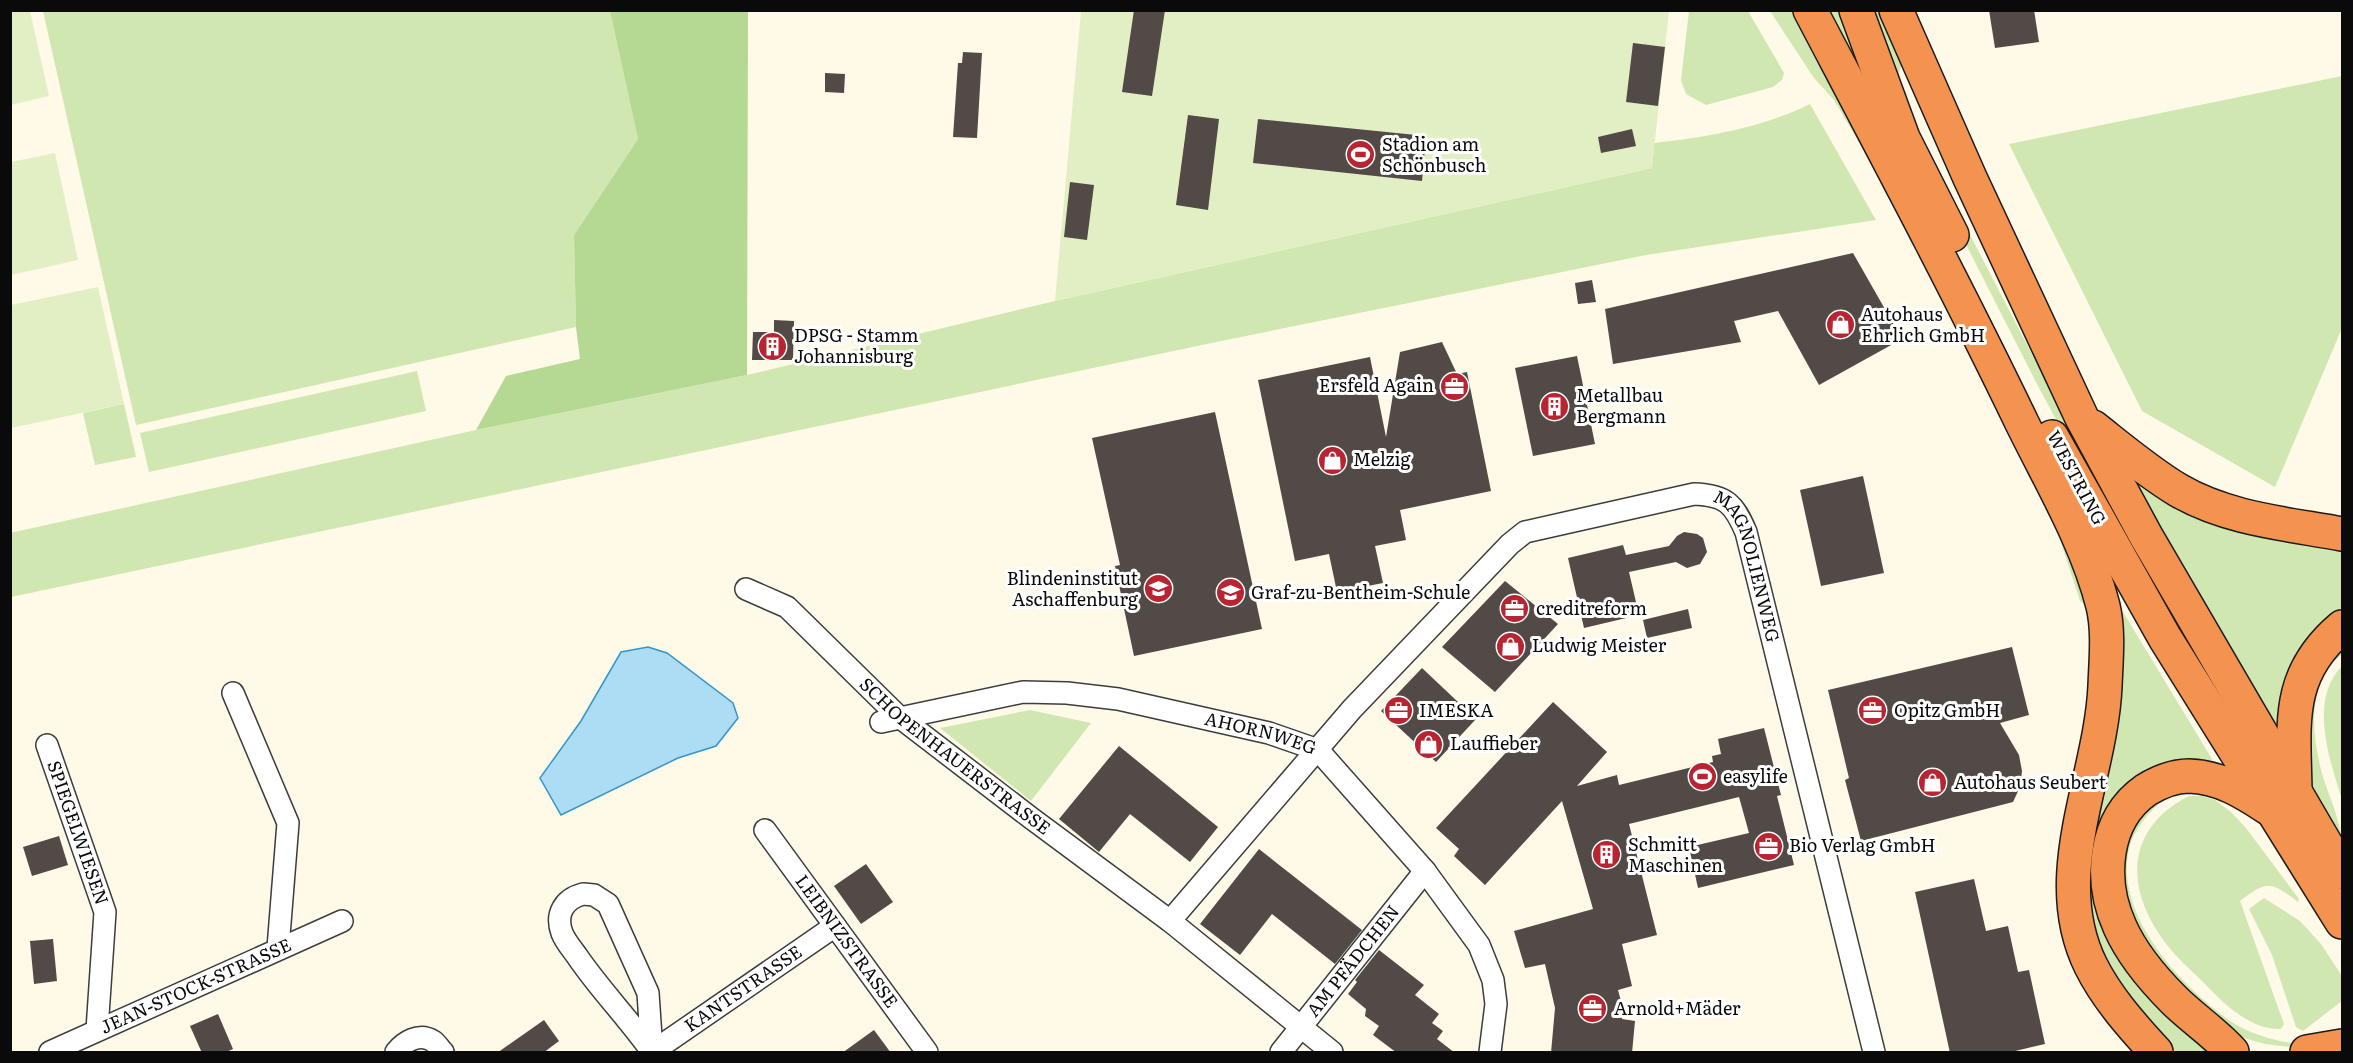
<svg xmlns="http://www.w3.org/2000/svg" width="2353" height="1063" font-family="Literata,serif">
	<rect width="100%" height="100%" fill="#fff9e7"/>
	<!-- green -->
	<g fill="#d0e7b2">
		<polygon points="43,11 610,11 638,139 574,235 576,327 136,425"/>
		<polygon points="1689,11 1748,11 1784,73 1782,80 1773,87 1706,105 1686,94 1681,80"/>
		<polygon points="1770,11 1795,11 2047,484 2089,601 2083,603 2080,601 2050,509 2039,483 1881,180 1834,100 1814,78"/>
		<polygon points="1822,11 1846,11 1869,73 1858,76"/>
		<polygon points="1861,11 1878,11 1902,63 1896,83 1938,173 2051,391 2122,521 2262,764 2114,527 2038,386 1954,221"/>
		<polygon points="2342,76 2342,328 2275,487 2142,411 2009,144"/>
		<path d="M1810,104L1876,220L1646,255L1221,341L11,597L10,533L476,430L747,375L1055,301L1652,168L1654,143C1708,137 1761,128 1810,104Z"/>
		<polygon points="417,371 426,411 149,472 140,433"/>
		<polygon points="124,404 136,457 95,465 83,413"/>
		<path d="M2116,460L2342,540V611C2284,651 2285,672 2282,738Z"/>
		<polygon points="2110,611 2123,612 2212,759 2211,765 2188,762 2092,856 2214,1052 2168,1052 2127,1006 2080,913"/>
		<path d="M2342,636V654C2337,659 2330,664 2326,670C2307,703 2314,749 2325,783C2333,806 2342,825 2342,849L2314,792L2308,773L2301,707Z"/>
		<path d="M2342,666V800C2330,760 2308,701 2342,666Z"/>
		<polygon points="1030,710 1091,723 1031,801 940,728"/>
		<path d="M2171,793C2152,809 2132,828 2128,855C2117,919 2185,991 2235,1024C2252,1034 2272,1040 2291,1043L2293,1045L2290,1047L2265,1044L2240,1037L2179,994L2114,890L2139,806Z"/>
		<path d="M2189,796H2203L2215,800L2231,812L2246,828L2299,899L2298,902C2271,881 2267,880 2240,901L2284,1024L2281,1029C2249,1030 2222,1002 2202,981C2190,969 2177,958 2167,945C2125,891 2123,830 2189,796Z"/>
		<polygon points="2264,898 2300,921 2321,944 2342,976 2342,1001 2303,1031 2296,1027 2272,955 2249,909"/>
	</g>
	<!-- forest -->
	<polygon fill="#b5d892" points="610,11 748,11 747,375 476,430 506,376 580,359 576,327 574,235 638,139"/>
	<!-- pitch -->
	<g fill="#e2efc4">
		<polygon points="10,11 30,11 49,96 11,105"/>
		<polygon points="1081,11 1669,11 1652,168 1055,301"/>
		<polygon points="55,153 78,260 11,275 11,162"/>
		<polygon points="98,287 124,404 11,428 11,305"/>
	</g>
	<!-- water -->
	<polygon fill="#acddf5" stroke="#3496cc" stroke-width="1.5" points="648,647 667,653 733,703 738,718 716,746 678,758 561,815 540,778 581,721 621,652"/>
	<!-- building -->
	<g fill="#524a46">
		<polygon points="1134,10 1165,10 1152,96 1122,92"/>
		<polygon points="1989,10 2034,10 2039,42 1995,48"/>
		<polygon points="1633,43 1665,47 1658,106 1626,102"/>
		<polygon points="963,52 982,53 977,138 953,137 958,63 962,63"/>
		<polygon points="825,73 845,74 844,93 825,92"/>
		<polygon points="1188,115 1219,119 1208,210 1176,205"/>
		<polygon points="1258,119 1426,136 1422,181 1253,163"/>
		<polygon points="1632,129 1636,146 1601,153 1598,137"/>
		<polygon points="1070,182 1094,185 1087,240 1064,237"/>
		<polygon points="1853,253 1902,339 1819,385 1778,311 1734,321 1741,342 1613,364 1605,309"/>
		<polygon points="1592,280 1596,302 1578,304 1575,283"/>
		<polygon points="774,320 794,321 793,360 752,360 753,332 774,332"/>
		<polygon points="1442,342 1457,374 1467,372 1491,491 1400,510 1406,540 1375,546 1383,583 1337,592 1329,554 1295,561 1258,380 1370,357 1386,437 1400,352"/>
		<polygon points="1577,356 1595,444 1533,456 1515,368"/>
		<polygon points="1215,412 1262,629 1134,656 1115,566 1120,565 1092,438"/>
		<polygon points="1863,476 1884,573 1821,586 1800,490"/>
		<polygon points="1684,532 1697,534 1703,538 1707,552 1700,564 1687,568 1676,562 1629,572 1639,615 1584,628 1568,558 1623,545 1626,555 1669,546 1677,536"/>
		<polygon points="1505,581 1558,624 1495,692 1442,647"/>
		<polygon points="1688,609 1692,628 1647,638 1643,620"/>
		<polygon points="2012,647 2029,715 2000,723 2019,755 2022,771 2020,787 2013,802 1861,841 1845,780 1849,778 1828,690"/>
		<polygon points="1422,668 1476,719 1436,762 1381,711"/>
		<polygon points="1553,702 1607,752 1577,786 1617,775 1619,785 1713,762 1712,756 1721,754 1718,739 1764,728 1781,795 1777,796 1794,865 1698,888 1689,847 1749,833 1739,797 1629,824 1657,935 1622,944 1632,986 1618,990 1622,1005 1622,1019 1635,1021 1632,1053 1551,1053 1555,1008 1545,964 1525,968 1514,931 1593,909 1562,801 1485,885 1454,856 1459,849 1436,828"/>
		<polygon points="1119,746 1218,827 1190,862 1130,814 1099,852 1059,819"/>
		<polygon points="59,836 68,865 32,876 23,847"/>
		<polygon points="1259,849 1362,930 1335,964 1272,914 1240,955 1200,924"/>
		<polygon points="866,864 893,902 861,924 834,886"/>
		<polygon points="1974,879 1986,931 2008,926 2018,972 2029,970 2045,1044 2007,1053 1950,1053 1915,892"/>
		<polygon points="53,939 57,981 34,984 30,941"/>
		<polygon points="1379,950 1424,985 1415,995 1439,1014 1432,1023 1443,1031 1437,1039 1455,1053 1397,1053 1373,1035 1379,1026 1365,1016 1366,1009 1348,994 1357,982 1355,980"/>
		<polygon points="218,1014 233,1049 224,1053 202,1053 190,1026"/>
		<polygon points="544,1020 559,1041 543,1053 497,1053"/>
		<polygon points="874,1030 891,1053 842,1053"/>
	</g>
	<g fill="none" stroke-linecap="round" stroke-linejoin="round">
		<defs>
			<g id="street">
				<path id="s1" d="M746,589L787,607L898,716L1031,818L1170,921L1332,1052"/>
				<polyline points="233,693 288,823 278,948"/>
				<path id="s2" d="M881,722L1023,692L1067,693L1118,699L1269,733L1318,750L1425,871L1479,945L1493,980L1496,1004L1490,1052"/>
				<path id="s3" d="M47,745L105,912L97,1030"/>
				<path id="s4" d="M765,830L927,1052"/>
				<path d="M583,894L594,895L608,904L648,993L652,1052C629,1019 600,990 577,956C572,949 565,941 562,933C555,914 564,899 583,894Z"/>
				<path id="s5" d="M1170,921L1352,709L1510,544L1525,532L1694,494C1726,495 1734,504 1746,532L1874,1052"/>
				<path id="s6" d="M50,1052L342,921"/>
				<path d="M396,1052C404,1042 419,1032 433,1041C437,1044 440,1049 443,1052"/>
				<path id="s7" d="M652,1052L835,926"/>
				<path id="s8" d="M1281,1052L1425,871"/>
			</g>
			<g id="highway">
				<path d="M1810,10C1882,147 1955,284 2022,423C2051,482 2087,542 2103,606C2109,631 2106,660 2105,686C2101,778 2046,876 2091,966C2107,998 2132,1026 2156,1052"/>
				<polyline points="1856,10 1903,138 1952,235"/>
				<polyline points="1896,10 1970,178 2082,418 2146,536 2342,872"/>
				<path d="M2093,427C2121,449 2148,472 2178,490C2227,519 2288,524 2342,534"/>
				<polyline points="2052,437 2165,638 2342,922"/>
				<path d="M2295,791C2294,724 2285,675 2342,627"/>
				<path d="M2232,1052C2215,1033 2192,1018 2174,1000C2153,979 2132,954 2120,927C2099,881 2103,820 2146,790C2159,782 2174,776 2189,776C2220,777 2244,792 2268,808"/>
				<polyline points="2307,1052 2342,1046"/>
			</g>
		</defs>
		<!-- street casing -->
		<use href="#street" stroke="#3d3d3d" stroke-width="24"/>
		<!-- highway casing -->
		<use href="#highway" stroke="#1b1b1b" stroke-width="36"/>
		<!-- street -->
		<use href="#street" stroke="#fff" stroke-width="21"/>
		<!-- highway -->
		<use href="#highway" stroke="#f49350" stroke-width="33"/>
	</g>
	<!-- icons -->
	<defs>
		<symbol id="stadium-disc" viewBox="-11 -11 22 22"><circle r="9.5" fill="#b72432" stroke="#fff"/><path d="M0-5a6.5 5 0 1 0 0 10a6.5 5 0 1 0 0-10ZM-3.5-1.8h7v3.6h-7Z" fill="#fff"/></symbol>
		<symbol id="shop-disc" viewBox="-11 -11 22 22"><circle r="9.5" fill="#b72432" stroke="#fff"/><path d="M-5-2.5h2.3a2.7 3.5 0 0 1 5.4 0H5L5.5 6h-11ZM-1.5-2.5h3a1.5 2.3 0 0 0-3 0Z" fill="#fff"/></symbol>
		<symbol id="building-disc" viewBox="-11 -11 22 22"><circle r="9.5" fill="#b72432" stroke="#fff"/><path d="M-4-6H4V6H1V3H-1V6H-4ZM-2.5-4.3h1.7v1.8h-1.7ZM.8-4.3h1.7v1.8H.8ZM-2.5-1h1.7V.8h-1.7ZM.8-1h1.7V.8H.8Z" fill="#fff"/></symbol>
		<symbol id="office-disc" viewBox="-11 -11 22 22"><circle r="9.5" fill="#b72432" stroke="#fff"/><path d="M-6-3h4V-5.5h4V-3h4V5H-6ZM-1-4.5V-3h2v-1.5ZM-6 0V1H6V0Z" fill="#fff"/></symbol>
		<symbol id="school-disc" viewBox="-11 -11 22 22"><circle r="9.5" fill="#b72432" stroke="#fff"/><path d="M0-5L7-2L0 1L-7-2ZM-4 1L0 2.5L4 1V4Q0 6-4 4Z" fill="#fff"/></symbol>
	</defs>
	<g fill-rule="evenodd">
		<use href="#stadium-disc" x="1344" y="138" width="33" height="33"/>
		<use href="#shop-disc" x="1824" y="308" width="33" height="33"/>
		<use href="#building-disc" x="756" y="330" width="33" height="33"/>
		<use href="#office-disc" x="1438" y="370" width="33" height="33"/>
		<use href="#building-disc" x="1538" y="390" width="33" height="33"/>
		<use href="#shop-disc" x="1316" y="444" width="33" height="33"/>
		<use href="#school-disc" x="1142" y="572" width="33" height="33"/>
		<use href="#school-disc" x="1214" y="576" width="33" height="33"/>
		<use href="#office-disc" x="1498" y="592" width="33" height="33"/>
		<use href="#shop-disc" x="1494" y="630" width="33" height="33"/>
		<use href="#office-disc" x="1382" y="694" width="33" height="33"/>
		<use href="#office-disc" x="1856" y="694" width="33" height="33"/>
		<use href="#shop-disc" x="1412" y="728" width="33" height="33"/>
		<use href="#stadium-disc" x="1686" y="760" width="33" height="33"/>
		<use href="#shop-disc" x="1916" y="766" width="33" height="33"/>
		<use href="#office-disc" x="1752" y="830" width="33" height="33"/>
		<use href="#building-disc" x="1590" y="838" width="33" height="33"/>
		<use href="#office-disc" x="1576" y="992" width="33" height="33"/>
	</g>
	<g text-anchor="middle" stroke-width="6" stroke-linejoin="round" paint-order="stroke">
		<!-- poi labels -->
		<g font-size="18" fill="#0a0a0a" stroke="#fff" text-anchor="start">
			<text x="1382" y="151">Stadion am<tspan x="1382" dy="21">Schönbusch</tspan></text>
			<text x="1861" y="321">Autohaus<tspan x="1861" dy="21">Ehrlich GmbH</tspan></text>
			<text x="794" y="342">DPSG - Stamm<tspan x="794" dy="21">Johannisburg</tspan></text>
			<text x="1434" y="392" text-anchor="end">Ersfeld Again</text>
			<text x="1576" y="402">Metallbau<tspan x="1576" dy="21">Bergmann</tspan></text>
			<text x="1353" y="466">Melzig</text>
			<text x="1138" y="585" text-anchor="end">Blindeninstitut<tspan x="1138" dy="21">Aschaffenburg</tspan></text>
			<text x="1251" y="599">Graf-zu-Bentheim-Schule</text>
			<text x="1536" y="615">creditreform</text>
			<text x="1532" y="652">Ludwig Meister</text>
			<text x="1419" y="717">IMESKA</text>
			<text x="1894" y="717">Opitz GmbH</text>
			<text x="1450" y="750">Lauffieber</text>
			<text x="1723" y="783">easylife</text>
			<text x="1954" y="789">Autohaus Seubert</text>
			<text x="1628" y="851">Schmitt<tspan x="1628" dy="21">Maschinen</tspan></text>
			<text x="1789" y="852">Bio Verlag GmbH</text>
			<text x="1614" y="1015">Arnold+Mäder</text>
		</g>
		<!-- street labels -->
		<g font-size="18" fill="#0a0a0a" stroke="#fff">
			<text transform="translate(2076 478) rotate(62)" y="6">WESTRING</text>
			<text dy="6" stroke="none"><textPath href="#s5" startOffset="802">MAGNOLIENWEG</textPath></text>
			<text dy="6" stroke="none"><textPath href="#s2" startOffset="387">AHORNWEG</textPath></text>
			<text dy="6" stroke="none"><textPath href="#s1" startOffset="270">SCHOPENHAUERSTRASSE</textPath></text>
			<text dy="6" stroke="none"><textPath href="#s3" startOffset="93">SPIEGELWIESEN</textPath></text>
			<text dy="6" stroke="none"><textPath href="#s4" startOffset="138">LEIBNIZSTRASSE</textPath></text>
			<text dy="6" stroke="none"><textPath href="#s8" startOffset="116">AM PFÄDCHEN</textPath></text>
			<text dy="6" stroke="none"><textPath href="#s6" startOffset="160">JEAN-STOCK-STRASSE</textPath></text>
			<text dy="6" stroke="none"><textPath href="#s7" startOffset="111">KANTSTRASSE</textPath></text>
		</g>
	</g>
	<!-- border -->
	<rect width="2353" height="1063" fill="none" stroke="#0a0a0a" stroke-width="24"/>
</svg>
